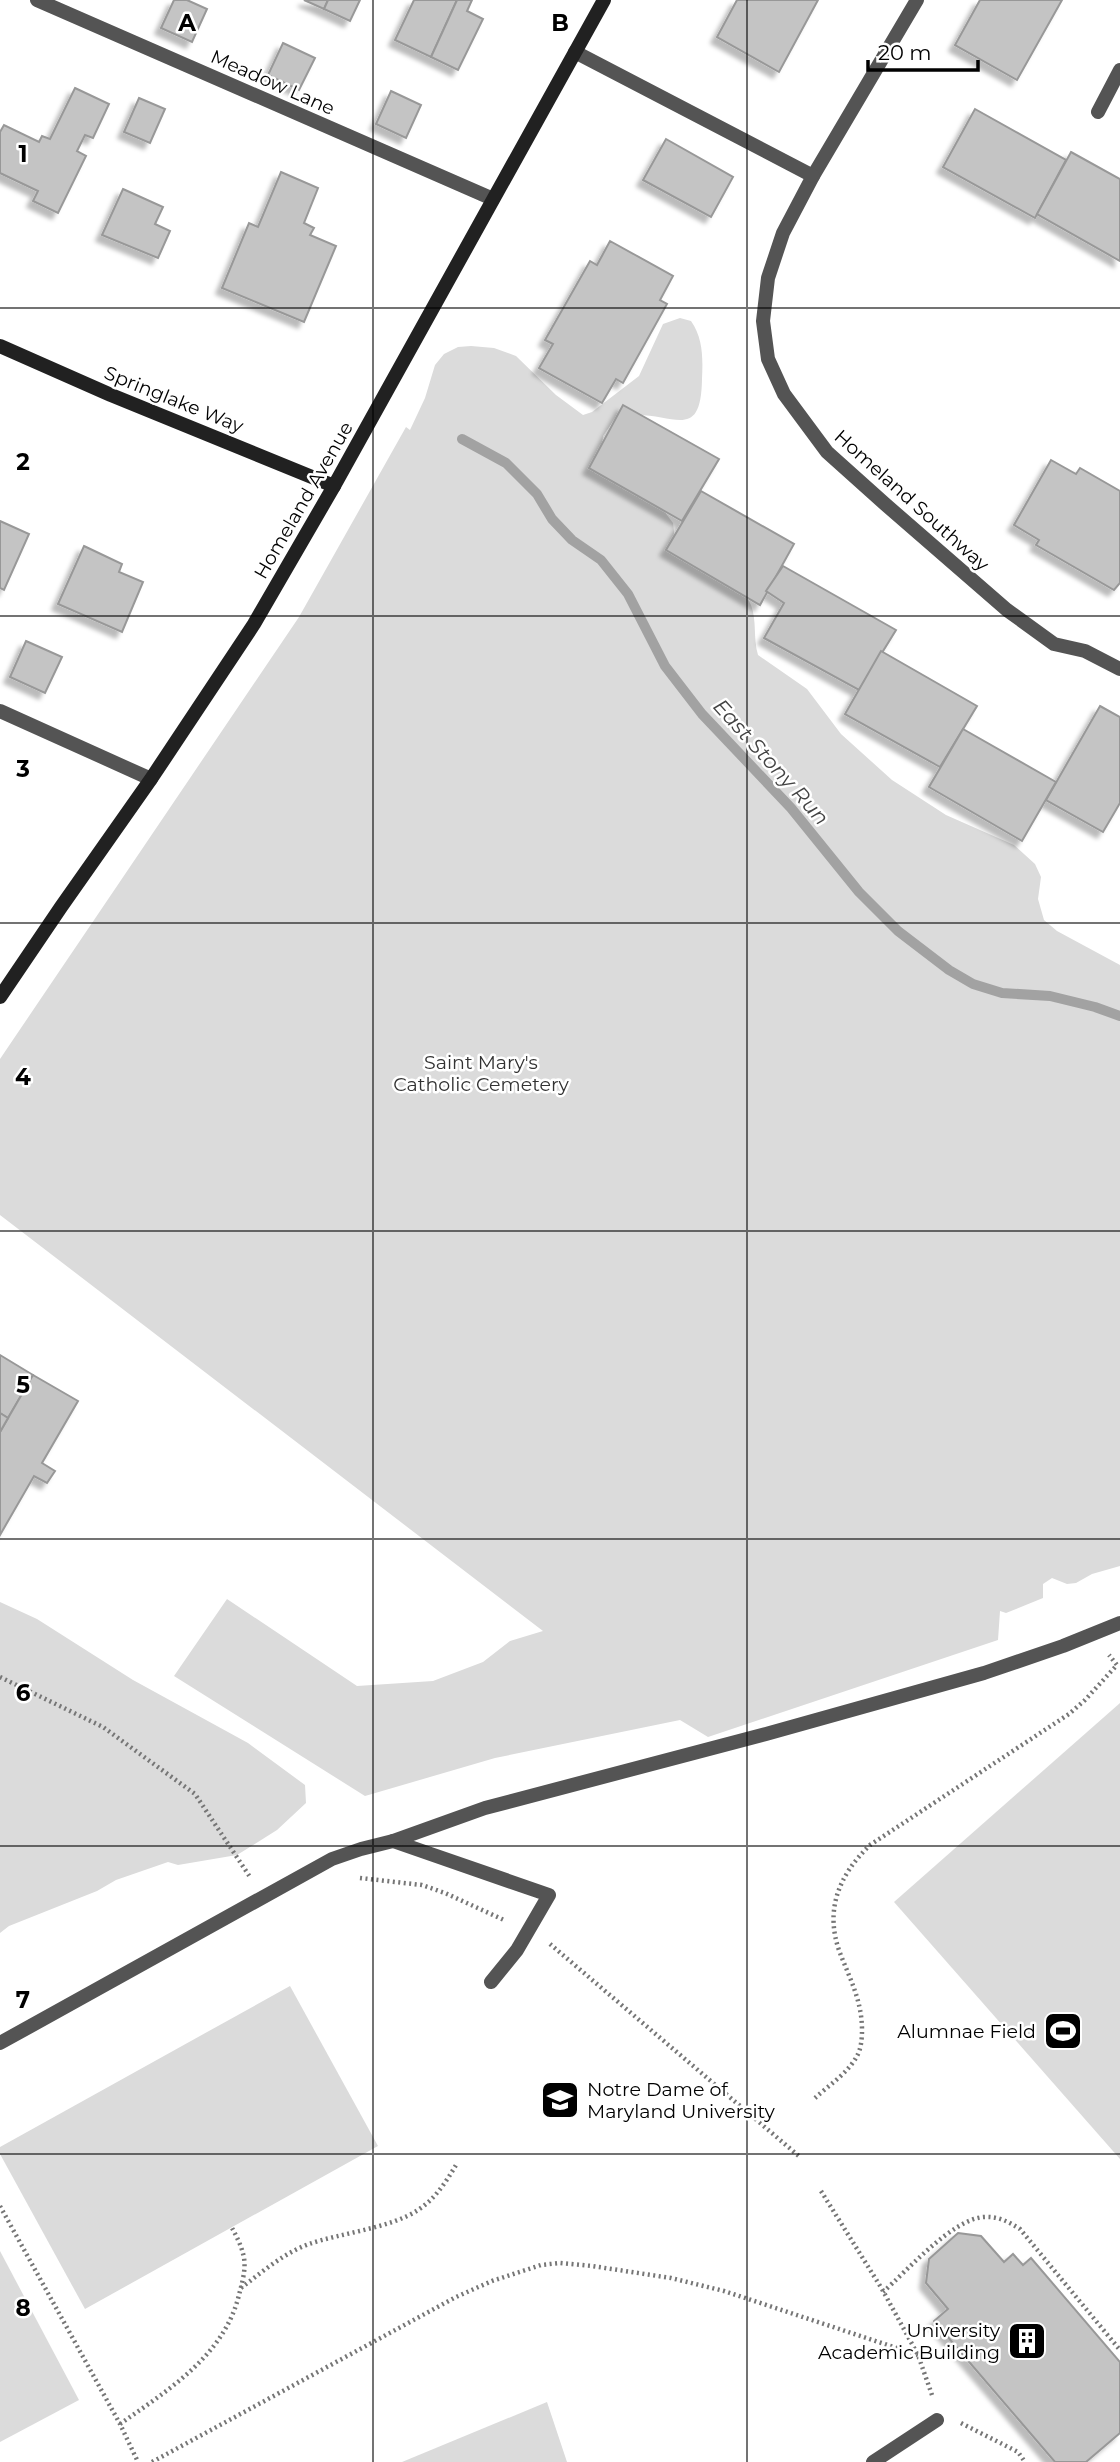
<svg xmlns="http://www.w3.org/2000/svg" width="1120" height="2462" font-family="Montserrat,sans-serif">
	<defs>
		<filter id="shadow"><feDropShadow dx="-6" dy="6" stdDeviation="2" flood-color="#0004"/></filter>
	</defs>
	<rect width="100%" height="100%" fill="#fff"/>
	<!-- green -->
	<g fill="#dbdbdb">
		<path d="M680,318L691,321C703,338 703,358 702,379C701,441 675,414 635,415C628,415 621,418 614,420L603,436L602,446L661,507L673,523L675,540C693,554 744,585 751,605C757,621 753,638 758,655L807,689L841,734L892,780L946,815L1014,845L1035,864L1041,877L1038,899L1044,920L1057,931L1120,965V1566L1092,1574L1076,1583L1067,1584L1052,1578L1043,1584V1598L1006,1613L1000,1611L998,1640L708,1737L680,1720L495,1758L365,1796L174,1676L227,1599L357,1686L433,1681L483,1662L510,1641L543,1631L0,1215V1059L299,617L406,427L410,430L425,398L435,365L444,354L458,347L471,346L494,348L516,356L556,395L583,415L592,412L639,376L663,324Z"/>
		<polygon points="0,1602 37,1619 133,1680 248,1743 305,1785 306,1803 277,1830 237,1855 178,1865 168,1862 116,1880 97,1891 9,1926 0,1933"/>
		<polygon points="1120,1703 1120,2159 894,1902"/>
		<polygon points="290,1986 378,2146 85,2309 0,2154 0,2147"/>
		<polygon points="0,2251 79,2400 0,2442"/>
		<polygon points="547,2402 567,2462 402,2462"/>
	</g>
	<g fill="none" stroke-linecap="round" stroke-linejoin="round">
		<!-- stream -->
		<polyline stroke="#a2a2a2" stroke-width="10" points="462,439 506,463 537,494 552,519 572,540 601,560 628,594 665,666 702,714 791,808 859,892 898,931 949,970 973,984 1002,993 1050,996 1095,1007 1120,1016"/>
	</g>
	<!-- building -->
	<g fill="#c4c4c4" stroke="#989898" stroke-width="2" filter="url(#shadow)">
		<polygon points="174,0 187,0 207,9 192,42 161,28"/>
		<polygon points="304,0 328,0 324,9"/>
		<polygon points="328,0 360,0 350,21 324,9"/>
		<polygon points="414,0 457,0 431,57 395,40"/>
		<polygon points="457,0 472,0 467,11 483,19 458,70 431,57"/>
		<polygon points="737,0 818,0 779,72 717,37"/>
		<polygon points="980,0 1062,0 1017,80 955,45"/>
		<polygon points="283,43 315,58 299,90 268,75"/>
		<polygon points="75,88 109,104 93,138 85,135 77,151 86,156 58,213 33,201 38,191 0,173 0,132 4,125 39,142 42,136 50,139"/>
		<polygon points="391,91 421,105 406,138 376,124"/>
		<polygon points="139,98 165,109 150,143 124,132"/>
		<polygon points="975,109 1066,160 1035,218 943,167"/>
		<polygon points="666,139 733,177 711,217 643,180"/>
		<polygon points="1071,152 1120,179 1120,261 1037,214"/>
		<polygon points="281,172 318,188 304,223 314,228 310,235 336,246 304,322 222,288 249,223 258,227"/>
		<polygon points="123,189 163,207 155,224 170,231 158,258 102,235"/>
		<polygon points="610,241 673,276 660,300 667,304 623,383 616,379 602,403 539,368 553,344 545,340 590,261 597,265"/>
		<polygon points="623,405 719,459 682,521 589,468"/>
		<polygon points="1051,460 1076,474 1080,468 1120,491 1120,583 1114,590 1036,545 1039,540 1014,525"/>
		<polygon points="701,491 794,544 760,605 666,550"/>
		<polygon points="0,521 29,534 4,590 0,588"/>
		<polygon points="84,546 122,564 119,572 143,582 122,632 58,604"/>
		<polygon points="783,566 896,630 859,690 764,638 784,603 766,591"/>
		<polygon points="26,641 62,657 45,693 10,677"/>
		<polygon points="881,651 977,706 940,767 845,714"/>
		<polygon points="1100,706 1120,717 1120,803 1103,832 1046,800"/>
		<polygon points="963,729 1056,782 1022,841 929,787"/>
		<polygon points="0,1355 33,1375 8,1418 0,1413"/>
		<polygon points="33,1375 78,1401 42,1463 55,1471 47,1483 34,1476 0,1535 0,1432"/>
		<polygon points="0,1413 8,1418 0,1432"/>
		<polygon points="958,2233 981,2236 1004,2262 1013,2254 1023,2265 1031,2258 1120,2362 1120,2433 1086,2462 1055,2462 934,2321 948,2309 926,2283 929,2259"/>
	</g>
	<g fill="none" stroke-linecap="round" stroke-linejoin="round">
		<!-- path -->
		<g stroke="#767676" stroke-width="4.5" stroke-dasharray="2 3.5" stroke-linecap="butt">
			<polyline points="0,1677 103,1727 195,1794 250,1877"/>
			<polyline points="360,1878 422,1885 445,1893 504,1920"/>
			<polyline points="550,1944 800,2157"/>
			<path d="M815,2098C828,2086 848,2073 857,2056C861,2049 862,2039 862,2030C862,2001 850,1979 840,1953C824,1910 839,1875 870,1845L1069,1714L1085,1700L1117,1665L1109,1655"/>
			<polyline points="821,2191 882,2289 918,2355 932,2395"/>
			<polyline points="0,2206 120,2424 138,2462"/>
			<path d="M241,2288C262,2272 284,2253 309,2244C341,2233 391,2228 418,2210C435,2199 446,2182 456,2165"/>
			<path d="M883,2292C907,2271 952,2219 984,2217C998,2216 1009,2222 1020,2229L1120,2350"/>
			<polyline points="961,2423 1018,2452 1025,2462"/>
			<path d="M120,2424C168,2390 224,2356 239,2295C242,2283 246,2270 244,2258C242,2247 237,2237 232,2228"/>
			<polyline points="152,2462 456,2297 492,2281 541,2265 560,2263 592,2266 671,2278 724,2291 918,2355"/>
		</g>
		<!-- lane -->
		<g stroke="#545454" stroke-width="14">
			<polyline points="37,0 493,199"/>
			<polyline points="0,711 151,779"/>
			<polyline points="393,1841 549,1895 517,1950 491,1982"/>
			<polyline points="0,2043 332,1859 361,1849 393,1841 485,1808 766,1734 984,1673 1063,1646 1120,1623"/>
			<polyline points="873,2462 937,2420"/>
		</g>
		<!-- street -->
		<g stroke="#545454" stroke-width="14">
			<polyline points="917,0 813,176 783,233 768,278 763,321 768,359 784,394 827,452 885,504 1007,610 1054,644 1085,651 1120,669"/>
			<polyline points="575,52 813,176"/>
			<polyline points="1098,112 1120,70"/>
		</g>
		<!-- secondary -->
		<g stroke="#212121" stroke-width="14">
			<polyline points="0,346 111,395 334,486"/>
			<polyline points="0,997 61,907 151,779 254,624 334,486 604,0"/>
		</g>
	</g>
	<!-- grid -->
	<path fill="none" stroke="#000" stroke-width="2" stroke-opacity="0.55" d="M373,0V2462M747,0V2462M0,308H1120M0,616H1120M0,923H1120M0,1231H1120M0,1539H1120M0,1846H1120M0,2154H1120"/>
	<!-- icons -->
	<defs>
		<symbol id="stadium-square" viewBox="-11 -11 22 22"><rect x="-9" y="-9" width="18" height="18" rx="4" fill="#000" stroke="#fff"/><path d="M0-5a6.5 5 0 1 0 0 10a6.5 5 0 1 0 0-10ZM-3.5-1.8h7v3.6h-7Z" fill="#fff"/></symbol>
		<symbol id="university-square" viewBox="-11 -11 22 22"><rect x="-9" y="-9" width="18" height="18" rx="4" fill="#000" stroke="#fff"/><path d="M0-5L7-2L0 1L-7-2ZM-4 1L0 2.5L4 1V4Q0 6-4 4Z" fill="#fff"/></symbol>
		<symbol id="building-square" viewBox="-11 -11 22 22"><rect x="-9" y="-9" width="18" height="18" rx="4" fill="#000" stroke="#fff"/><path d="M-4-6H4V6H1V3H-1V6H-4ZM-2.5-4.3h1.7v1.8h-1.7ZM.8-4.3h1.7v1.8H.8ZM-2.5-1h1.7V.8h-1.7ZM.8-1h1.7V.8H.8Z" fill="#fff"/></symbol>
	</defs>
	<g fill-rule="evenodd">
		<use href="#stadium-square" x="1041" y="2009" width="44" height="44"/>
		<use href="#university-square" x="538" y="2078" width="44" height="44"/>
		<use href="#building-square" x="1005" y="2319" width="44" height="44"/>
	</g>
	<g text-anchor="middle" stroke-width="5" stroke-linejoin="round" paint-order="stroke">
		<!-- street labels -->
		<g font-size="19" fill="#000" stroke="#fff">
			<text transform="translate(273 82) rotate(24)" y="7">Meadow Lane</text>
			<text transform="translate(174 399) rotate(22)" y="7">Springlake Way</text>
			<text transform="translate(303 500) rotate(-60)" y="7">Homeland Avenue</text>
			<text transform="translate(912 500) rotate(42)" y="7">Homeland Southway</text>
		</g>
		<!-- park labels -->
		<g font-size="19" fill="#323232" stroke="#fff">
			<text x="481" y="1069">Saint Mary's<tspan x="481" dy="22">Catholic Cemetery</tspan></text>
		</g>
		<!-- poi labels -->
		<g font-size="19" fill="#000" stroke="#fff" text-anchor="end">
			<text x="1036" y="2038">Alumnae Field</text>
			<text x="587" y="2096" text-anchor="start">Notre Dame of<tspan x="587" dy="22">Maryland University</tspan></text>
			<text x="1000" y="2337">University<tspan x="1000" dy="22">Academic Building</tspan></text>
		</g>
		<!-- water labels -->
		<g font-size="21" font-style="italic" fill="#434343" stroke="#fff">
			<text transform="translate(771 762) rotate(48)" y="7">East Stony Run</text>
		</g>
	</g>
	<g font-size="23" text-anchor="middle" font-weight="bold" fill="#000" stroke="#fff" stroke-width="5" stroke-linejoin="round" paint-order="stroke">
		<text x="187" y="31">A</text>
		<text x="560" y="31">B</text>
		<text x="23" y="162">1</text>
		<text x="23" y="470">2</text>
		<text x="23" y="777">3</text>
		<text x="23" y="1085">4</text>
		<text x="23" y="1393">5</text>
		<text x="23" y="1701">6</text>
		<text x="23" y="2008">7</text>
		<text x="23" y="2316">8</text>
	</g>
	<!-- scale -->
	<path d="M868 60v10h110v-10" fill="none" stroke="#000000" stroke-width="3.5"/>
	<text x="878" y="60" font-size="21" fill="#000000" stroke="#ffffff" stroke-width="5" paint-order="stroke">20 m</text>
</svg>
